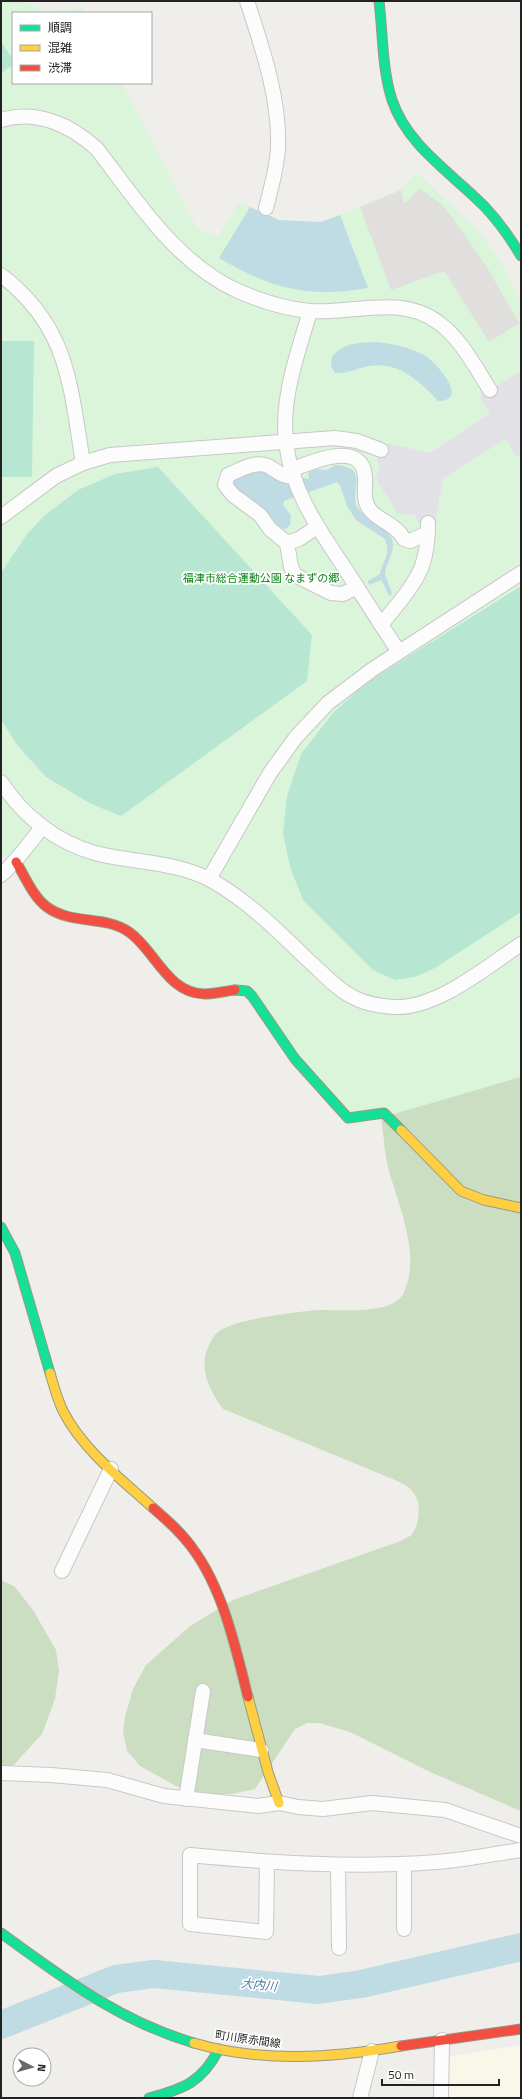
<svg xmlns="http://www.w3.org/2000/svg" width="522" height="2099" font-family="'Titillium Web','Noto Sans JP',sans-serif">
	<rect width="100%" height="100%" fill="#f0eeeb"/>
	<!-- education -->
	<polygon fill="#f8f7e8" points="521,2045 521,2098 446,2098 446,2064 451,2056"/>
	<!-- forest -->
	<g fill="#cbdec1">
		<path d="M521,1049V1811L428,1771L350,1732L319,1723H307L295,1729L255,1789L232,1794L209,1795L176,1786L140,1766L127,1751L123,1732L125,1717L133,1689L146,1665L190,1626L233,1600L398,1542C402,1540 407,1538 410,1536C420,1527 422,1502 413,1492C409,1486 401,1483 395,1480L223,1409C212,1394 202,1376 205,1357C207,1349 212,1336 219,1331C240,1318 291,1313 316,1310C337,1309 391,1316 403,1294C422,1257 399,1207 389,1171C384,1154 384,1135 381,1117Z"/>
		<polygon points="1,1580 14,1586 33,1610 56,1650 59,1671 55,1699 42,1734 12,1767 1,1769"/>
	</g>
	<!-- park -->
	<polygon fill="#daf5da" points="1,1 23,1 44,11 84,8 86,13 13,13 13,83 122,83 197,228 217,237 239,202 279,220 321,222 400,190 416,172 476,228 503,265 521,303 521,1077 349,1127 245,995 211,1001 122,933 67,921 1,854"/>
	<!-- pitch -->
	<g fill="#b7e6d2">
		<polygon points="1,41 13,60 13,65 1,73"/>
		<polygon points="1,341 34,341 32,477 1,477"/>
		<polygon points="158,467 312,635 307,681 121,816 91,804 46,777 17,745 1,719 1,573 27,534 44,516 78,490 115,474"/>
		<polygon points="521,586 521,912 435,968 415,977 395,980 373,970 303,900 290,867 283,833 287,796 301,754 333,713 366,683"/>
	</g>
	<!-- parking -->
	<polygon fill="#e0dfde" points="419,188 441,204 453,218 488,269 519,323 489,342 445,272 438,273 391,290 360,207 401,190 404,203 410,199"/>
	<!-- plaza -->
	<polygon fill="#e2e1e5" points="521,371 521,456 515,455 506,439 443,478 436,517 437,521 421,523 418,523 415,515 398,514 376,479 380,464 377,461 381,450 386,443 430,453 490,413 481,399 482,392 490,390"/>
	<!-- water -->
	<g fill="#bfdbe3">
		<path d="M250,207L279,220L321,222L340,215L368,288C307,298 272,289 219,258Z"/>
		<path d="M376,342C393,344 409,347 424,355C436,362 471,401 438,401C420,381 398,361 369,366C357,368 348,374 335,373L331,366L332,357C344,342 358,343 376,342Z"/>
		<path d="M335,465C373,468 347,492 358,508C365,518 390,531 392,539C396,552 386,562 385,574L392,593L390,597L381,580L369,585L368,581L380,574C383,558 391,557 385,539L356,520L347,506L340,485L337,482L284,501L283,505L291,515L290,525L286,529L279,528L262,507L240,493L232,485V481L256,469L309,479L308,473L313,469L328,470Z"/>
	</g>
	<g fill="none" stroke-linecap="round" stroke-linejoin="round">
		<!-- river -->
		<polyline stroke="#bfdbe3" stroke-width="28" points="1,2025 116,1979 154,1974 319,1990 361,1984 521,1947"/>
		<defs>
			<g id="street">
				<path d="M247,1C262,47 280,99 278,148C277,168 271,188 266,208"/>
				<path d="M1,120C36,109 71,125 97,149C137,201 176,263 238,291C261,301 285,309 310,311C353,314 401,294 439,323C462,340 475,367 490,390"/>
				<path d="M1,275C69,327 70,385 83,463"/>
				<path d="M310,311C298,353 281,397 286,442C291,491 320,531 346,570C364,598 381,625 399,652"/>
				<path d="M291,470C311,462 363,439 365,477C366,488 362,500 370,510C380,522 396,524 404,539L410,541L428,533"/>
				<path d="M294,477C282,477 277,471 268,466C256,460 240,470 228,475L225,485L233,495L260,515L270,529L287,543L291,567L295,575L331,593L343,594L357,587"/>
				<polyline points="1,517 56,476 83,463 110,455 335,438 357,441 381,450"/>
				<polyline points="287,543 299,539 317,527"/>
				<path d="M381,625C395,607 414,587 422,566C427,552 428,537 428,523"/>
				<path d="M1,782C23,816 56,842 95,853C133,863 175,861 211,880C248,901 277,930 308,960C322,972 336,989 353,997C365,1004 380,1006 394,1007C437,1009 486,967 521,944"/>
				<path d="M1,875C17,861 29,844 42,827"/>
				<polyline points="209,879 270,773 296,737 328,703 373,669 521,573"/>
				<polyline points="62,1571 111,1469"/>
				<polyline points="195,1740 261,1750"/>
				<polyline points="1,1773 51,1775 107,1780 164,1796 258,1806 279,1803 298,1807 323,1809 372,1803 445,1810 521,1836"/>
				<polyline points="186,1799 203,1691"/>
				<path d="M267,1862L266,1932L190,1924V1855C273,1863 354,1868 437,1862C465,1860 493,1854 521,1850"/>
				<polyline points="338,1865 339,1948"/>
				<polyline points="404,1929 404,1864"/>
				<polyline points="360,2098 372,2051"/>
				<polyline points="441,2098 442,2040"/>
			</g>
			<g id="fast">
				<path d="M379,1C383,34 382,69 392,100C408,147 452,173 485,207C499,222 511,239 521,256"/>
				<polyline points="235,990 247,991 252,996 295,1059 348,1118 384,1113 401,1130"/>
				<polyline points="1,1227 15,1253 50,1373"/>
				<path d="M1,1933C63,1978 119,2021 194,2043"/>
				<path d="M149,2098C184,2089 202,2082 219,2049"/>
			</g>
			<g id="slow">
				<polyline points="401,1130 461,1191 484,1200 521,1208"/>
				<path d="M50,1373C54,1386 57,1399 63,1411C83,1450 121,1479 153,1508"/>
				<polyline points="248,1697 268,1772 279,1803"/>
				<path d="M194,2043C262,2063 332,2058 401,2046"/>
			</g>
			<g id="jam">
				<path d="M16,862C25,876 33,897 47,907C71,925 105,915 129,932C155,950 167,993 204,994C215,994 225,991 235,990"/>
				<path d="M153,1508C167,1520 182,1533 193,1549C223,1589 236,1649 248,1697"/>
				<polyline points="401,2046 521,2029"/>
			</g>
		</defs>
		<!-- street casing -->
		<use href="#street" stroke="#c9c8c7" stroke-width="16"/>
		<!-- fast casing -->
		<use href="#fast" stroke="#999a82" stroke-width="11"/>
		<!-- slow casing -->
		<use href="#slow" stroke="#999a82" stroke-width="11"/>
		<!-- jam casing -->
		<use href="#jam" stroke="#999a82" stroke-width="11"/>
		<!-- street -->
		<use href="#street" stroke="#fdfcfc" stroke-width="14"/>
		<!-- fast -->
		<use href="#fast" stroke="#16e098" stroke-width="9"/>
		<!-- slow -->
		<use href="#slow" stroke="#ffcf43" stroke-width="9"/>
		<!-- jam -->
		<use href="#jam" stroke="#f24e42" stroke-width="9"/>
	</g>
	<g text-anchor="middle" stroke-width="3.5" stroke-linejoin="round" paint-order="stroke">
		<!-- park labels -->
		<g font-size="11" fill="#0c8416" stroke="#fff">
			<text x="261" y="582">福津市総合運動公園 なまずの郷</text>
		</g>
		<!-- street labels -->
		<g font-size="11" fill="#222" stroke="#fff">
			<text transform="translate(248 2039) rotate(8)" y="4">町川原赤間線</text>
		</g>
		<!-- water labels -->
		<g font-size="12" font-style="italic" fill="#4a7aab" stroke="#fff">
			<text transform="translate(259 1985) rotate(6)" y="4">大内川</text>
		</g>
	</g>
	<!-- border -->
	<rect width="522" height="2099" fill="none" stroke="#222222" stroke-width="4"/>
	<!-- legend -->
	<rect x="12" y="12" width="140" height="72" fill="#ffffff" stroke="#a7a7a7"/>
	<rect x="20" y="25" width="20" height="6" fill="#16e098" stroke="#a7a7a7"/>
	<text x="48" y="32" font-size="12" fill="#222222">順調</text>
	<rect x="20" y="45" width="20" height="6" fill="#ffcf43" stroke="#a7a7a7"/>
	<text x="48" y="52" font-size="12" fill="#222222">混雑</text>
	<rect x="20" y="65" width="20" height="6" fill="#f24e42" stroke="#a7a7a7"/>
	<text x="48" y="72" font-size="12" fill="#222222">渋滞</text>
	<!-- north arrow -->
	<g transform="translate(32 2067) rotate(96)"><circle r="19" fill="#ffffff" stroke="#a7a7a7"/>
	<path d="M0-3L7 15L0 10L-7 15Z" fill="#6a6968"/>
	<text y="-6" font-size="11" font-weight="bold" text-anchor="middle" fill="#222222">N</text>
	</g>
	<!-- scale -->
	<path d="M382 2079v6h117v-6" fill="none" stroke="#222222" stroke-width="2"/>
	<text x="388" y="2079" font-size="12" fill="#222222" stroke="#ffffff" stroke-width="3" paint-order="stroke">50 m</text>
</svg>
